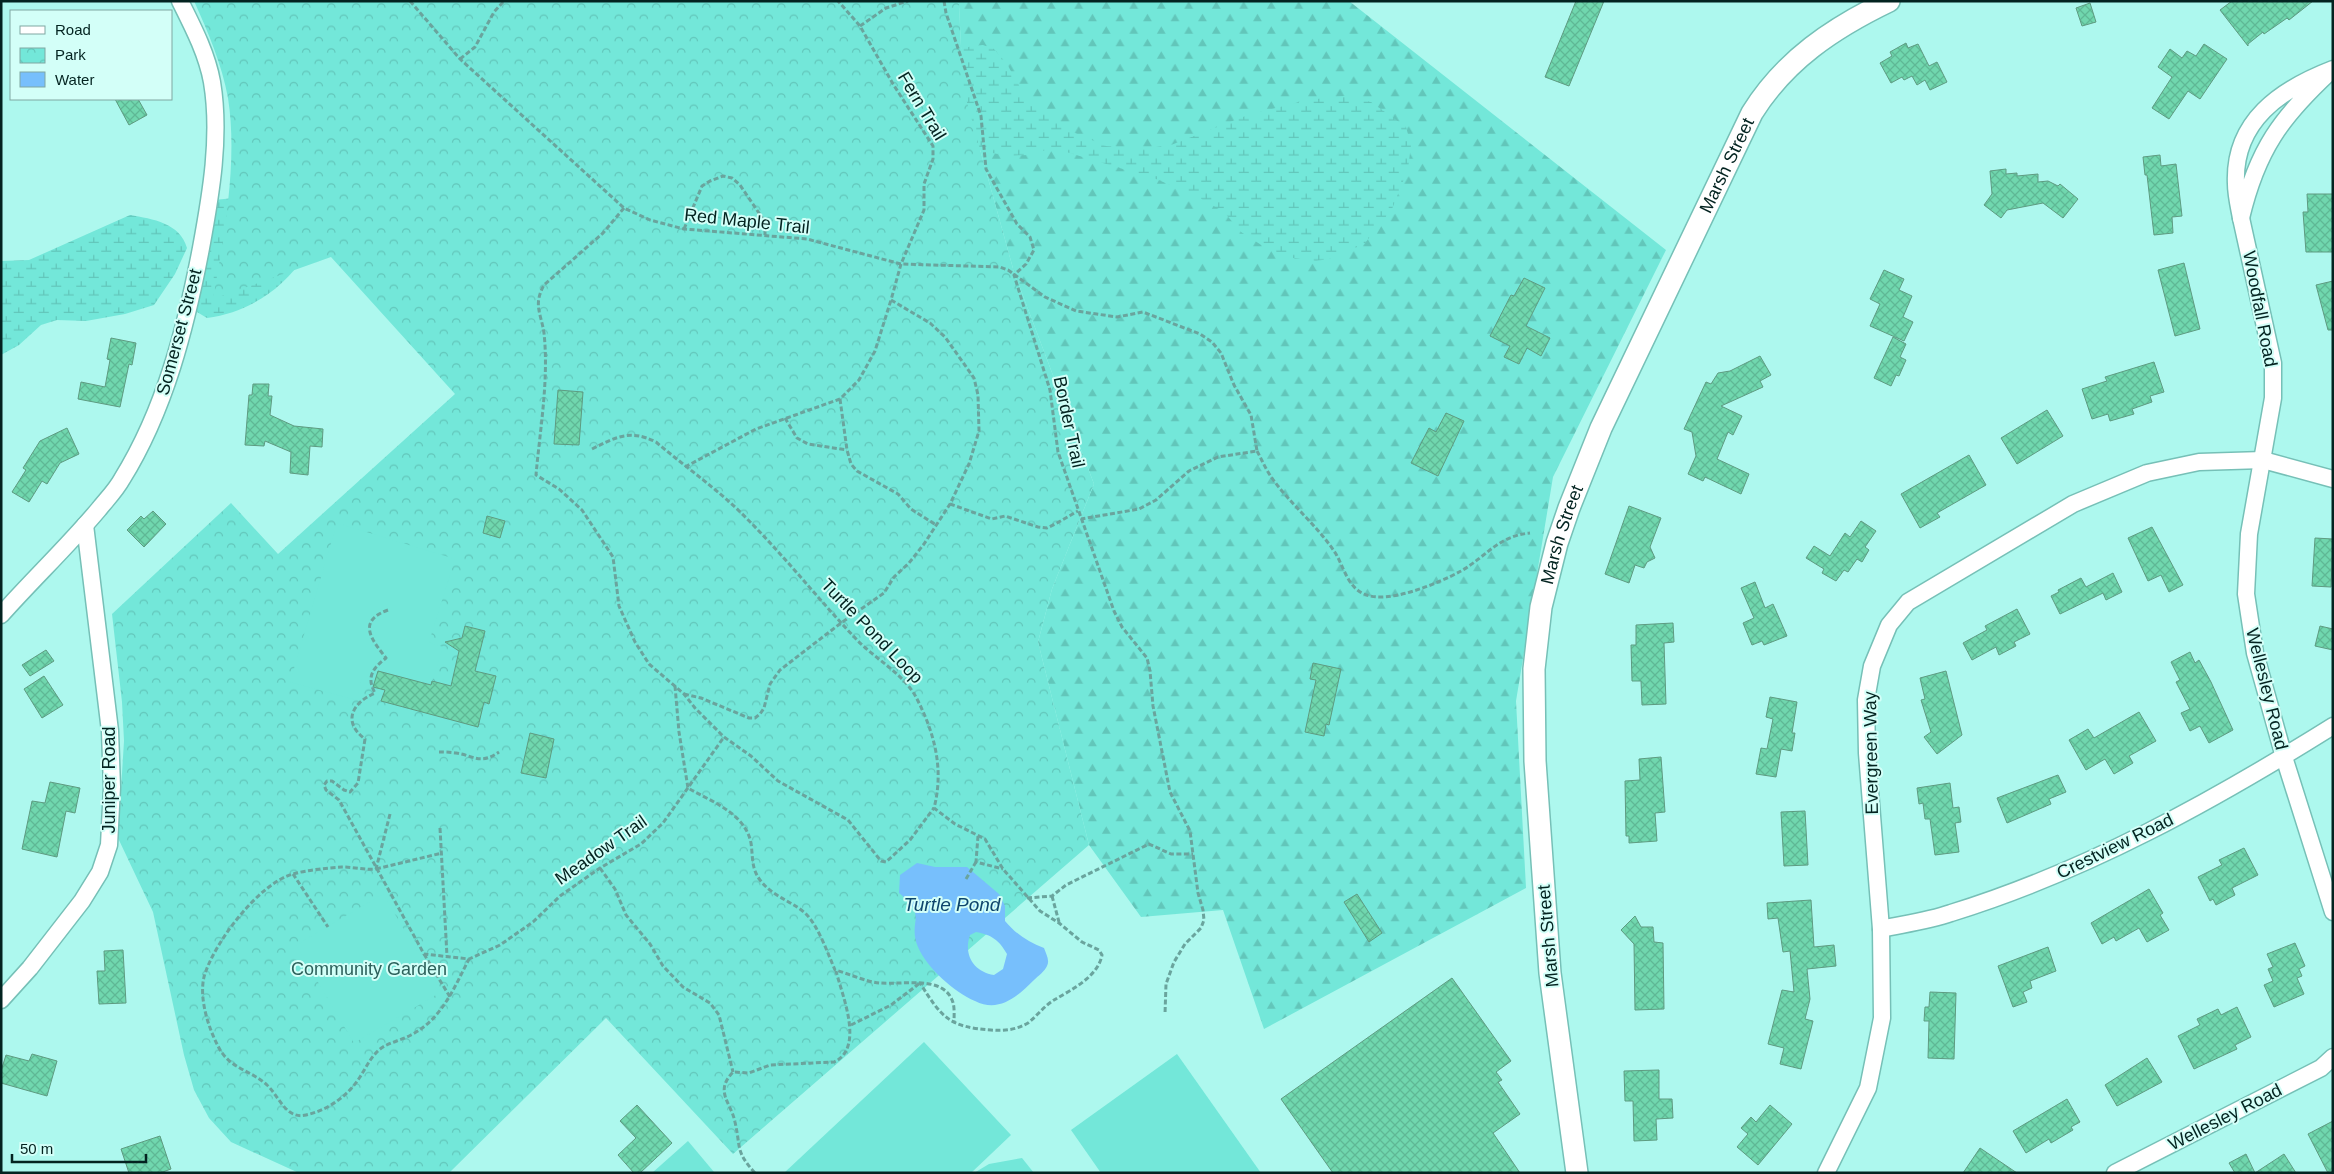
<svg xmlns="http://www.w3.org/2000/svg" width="2334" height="1174" font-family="Helvetica,sans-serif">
	<defs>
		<pattern id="forest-firs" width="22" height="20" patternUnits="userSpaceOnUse" patternTransform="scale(1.25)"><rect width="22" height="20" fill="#73e7d9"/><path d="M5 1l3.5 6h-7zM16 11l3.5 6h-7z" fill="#62c6ba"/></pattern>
		<pattern id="wetland-marsh" width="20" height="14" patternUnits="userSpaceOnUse" patternTransform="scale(1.25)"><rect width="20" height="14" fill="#73e7d9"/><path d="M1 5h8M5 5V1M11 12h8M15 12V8" fill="none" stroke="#62c6ba"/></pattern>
		<pattern id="park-crowns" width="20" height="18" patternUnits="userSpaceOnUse" patternTransform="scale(1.25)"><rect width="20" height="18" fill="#73e7d9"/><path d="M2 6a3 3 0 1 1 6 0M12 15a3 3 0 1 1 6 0" fill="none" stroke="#62c6ba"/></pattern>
		<pattern id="building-cross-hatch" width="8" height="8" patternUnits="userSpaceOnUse" patternTransform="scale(1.25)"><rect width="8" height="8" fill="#70d7ae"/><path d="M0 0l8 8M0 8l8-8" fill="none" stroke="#5fb895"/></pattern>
	</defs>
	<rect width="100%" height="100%" fill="#adf8ee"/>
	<!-- forest -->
	<polygon fill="url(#forest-firs)" points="957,1 1349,1 1666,250 1553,477 1516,701 1526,888 1264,1029 1223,910 1141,917 1089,845 1038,642 1052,589 1094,484 1014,272 963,88 959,5"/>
	<!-- wetland -->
	<g fill="url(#wetland-marsh)">
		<polygon points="983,45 994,49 1007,64 1028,102 1068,130 1106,146 1141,149 1171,145 1248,115 1307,100 1345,96 1371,102 1406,127 1411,145 1408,169 1392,209 1365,243 1335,258 1316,261 1293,258 1266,248 1241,232 1224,212 1196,196 1156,179 1053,148 1028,155 1006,156 966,147 927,59 972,46"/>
		<path d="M234,198L304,257C282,290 247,313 207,318L197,312L195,299L214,200Z"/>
		<path d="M130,215C153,219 180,223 187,248L175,274L154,305L125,314L86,321L57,320L41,325L19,345L1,355V261L29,260Z"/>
	</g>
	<!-- park -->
	<path fill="url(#park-crowns)" d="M194,1H957L959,4L963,88L1014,272L1094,484L1052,589L1038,642L1089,845L733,1154L606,1018L449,1173H299L231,1142L209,1118L194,1090L184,1055L153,912L118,838L124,741L122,702L112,614L231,503L278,554L455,394L331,257L213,299C224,236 238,162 228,98C222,65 208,32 194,1Z"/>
	<!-- garden -->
	<g fill="#73e7d9">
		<polygon points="337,523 455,559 429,642 443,647 431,685 378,671 362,679 356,700 290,682"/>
		<polygon points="383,894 441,992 354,1043 296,945"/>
		<polygon points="924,1042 1011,1135 971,1173 784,1173"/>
		<polygon points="1177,1054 1261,1173 1101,1173 1071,1130"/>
		<polygon points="688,1141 714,1172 652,1173"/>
		<polygon points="1022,1158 1034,1173 974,1173 989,1164"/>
	</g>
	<!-- water -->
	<path fill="#77bffc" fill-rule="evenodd" d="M917,863L935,867H967L999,894L1005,906V921C1016,934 1028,942 1044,948C1046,954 1050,960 1047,966C1045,971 1038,976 1034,980C1017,997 999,1013 975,1001C954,992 927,968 918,947C907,920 929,917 899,893L900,875ZM976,932C992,935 999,940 1007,954L1003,969L994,975C974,972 963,955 970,935Z"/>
	<!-- building -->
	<g fill="url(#building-cross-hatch)" stroke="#5e9b81">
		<polygon points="1576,1 1604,1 1569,86 1545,77"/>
		<polygon points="2232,1 2313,1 2289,20 2287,18 2264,34 2263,32 2248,44 2248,46 2220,10"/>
		<polygon points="2090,3 2096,22 2082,26 2076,8"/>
		<polygon points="1906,43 1908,48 1918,44 1929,66 1937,62 1947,82 1930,90 1925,80 1917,85 1912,76 1904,80 1902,77 1891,83 1880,63 1892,56 1890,52"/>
		<polygon points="2204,44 2227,59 2200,99 2188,91 2169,119 2152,108 2172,77 2158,67 2170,49 2182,58 2187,51 2196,56"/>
		<polygon points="115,99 138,99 147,115 129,125"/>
		<polygon points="2160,155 2161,166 2176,164 2182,216 2172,217 2173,233 2154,235 2147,175 2145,175 2143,157"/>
		<polygon points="2006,169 2006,174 2017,173 2017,176 2038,174 2038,182 2048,181 2058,186 2060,184 2078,199 2063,218 2043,203 2007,210 2001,218 1984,205 1992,194 1990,171"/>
		<polygon points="2307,194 2333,194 2333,252 2306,252 2303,212 2308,212"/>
		<polygon points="2184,263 2200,329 2175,336 2158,270"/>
		<polygon points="1884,270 1904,279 1899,290 1912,296 1903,317 1913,322 1904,341 1870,326 1880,304 1870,299"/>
		<polygon points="1524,278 1545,288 1526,326 1550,338 1541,356 1527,348 1519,364 1504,357 1510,346 1490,336 1511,295 1514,296"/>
		<polygon points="2333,281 2333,330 2328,330 2316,285"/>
		<polygon points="1893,337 1906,344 1900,357 1906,360 1899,376 1896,375 1891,386 1874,378"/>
		<polygon points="111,338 136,343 132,365 129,364 120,407 78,399 81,382 105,387 110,360 107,359"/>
		<polygon points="1760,356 1771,375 1760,381 1763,387 1721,406 1742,416 1733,435 1728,432 1717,459 1749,474 1741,494 1705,477 1703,481 1688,474 1696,456 1692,432 1684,429 1706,382 1711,384 1718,373 1730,371"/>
		<polygon points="2154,362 2164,392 2150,396 2152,402 2132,409 2134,414 2110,421 2108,414 2092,419 2082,389 2107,381 2105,377"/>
		<polygon points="253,384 269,384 268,396 272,396 270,415 294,426 323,429 322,447 310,446 308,475 290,473 291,452 265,441 264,446 245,445 249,395 252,395"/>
		<polygon points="558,390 583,392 579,445 554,444"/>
		<polygon points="2047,410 2063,436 2017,464 2001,438"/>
		<polygon points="1446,413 1464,421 1438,476 1411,463 1429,428 1436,432"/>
		<polygon points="67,428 79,454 60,463 47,484 42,481 29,502 12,492 26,470 23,468 40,441"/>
		<polygon points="1969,455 1986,485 1937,513 1940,517 1920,528 1901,494"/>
		<polygon points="1629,506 1661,518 1650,547 1655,558 1647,562 1644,568 1635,565 1629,583 1605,574"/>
		<polygon points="153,511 166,524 144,547 127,530 141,516 144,519"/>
		<polygon points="487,516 505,521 500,538 483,533"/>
		<polygon points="1861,521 1876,531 1865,547 1869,550 1862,562 1857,559 1848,572 1844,570 1836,581 1822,573 1824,569 1806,558 1814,546 1830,556 1845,533 1850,537"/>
		<polygon points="2152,527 2183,585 2169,592 2161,575 2148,581 2128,538"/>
		<polygon points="2315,538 2333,539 2331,587 2312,586"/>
		<polygon points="2113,573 2122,592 2106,600 2103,593 2060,614 2051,596 2059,592 2058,590 2081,578 2086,587"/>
		<polygon points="1755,582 1765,608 1773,604 1787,636 1764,645 1762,641 1752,645 1743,623 1754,618 1741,588"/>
		<polygon points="2017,609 2030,634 2014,642 2016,646 1999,655 1996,647 1972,660 1963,643 1987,630 1985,626"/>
		<polygon points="1673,623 1674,642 1664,643 1666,704 1642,705 1641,681 1632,681 1631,645 1636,645 1636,625"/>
		<polygon points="465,626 485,631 475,671 496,676 489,704 484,702 478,727 381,701 385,690 373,687 378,671 431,685 432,681 451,686 459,651 445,642 462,638"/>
		<polygon points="2320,626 2333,629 2333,650 2315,646"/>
		<polygon points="46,650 54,661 30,676 22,665"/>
		<polygon points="2190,652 2195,663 2199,660 2211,682 2233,730 2209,743 2200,726 2190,731 2181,713 2190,709 2176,682 2180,680 2171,662"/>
		<polygon points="1313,663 1341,669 1329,725 1326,724 1324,736 1305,732 1316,680 1310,679"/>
		<polygon points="1946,671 1962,735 1937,754 1924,737 1931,732 1921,700 1925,699 1920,678"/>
		<polygon points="44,676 63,705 42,718 24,689"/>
		<polygon points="1770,697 1797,702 1792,733 1795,733 1792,751 1781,749 1776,777 1756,774 1761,748 1767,749 1773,719 1766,717"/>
		<polygon points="2139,712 2156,741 2129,756 2133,763 2114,774 2105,759 2086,770 2069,740 2088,729 2094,738"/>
		<polygon points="530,733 554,739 546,778 521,773"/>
		<polygon points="1661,757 1665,812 1655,813 1657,841 1629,843 1629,836 1626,836 1625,781 1640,780 1639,759"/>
		<polygon points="2058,775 2066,792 2049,799 2051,804 2007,823 1997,798"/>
		<polygon points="50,782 80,788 75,813 66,811 57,857 22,849 32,801 45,803"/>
		<polygon points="1950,783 1953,808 1959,807 1961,822 1955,823 1959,852 1935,855 1930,819 1925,819 1923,803 1919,804 1917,788"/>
		<polygon points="1805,811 1808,865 1784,866 1781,812"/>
		<polygon points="2244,848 2258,875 2232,888 2235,895 2216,905 2213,899 2210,901 2198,877 2222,865 2219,860"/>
		<polygon points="2149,889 2163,913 2160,915 2169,930 2147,942 2139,928 2116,941 2114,937 2102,944 2091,923"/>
		<polygon points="1357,894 1382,933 1369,942 1344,902"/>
		<polygon points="1811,900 1814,947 1834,945 1836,966 1807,969 1810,999 1805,1019 1813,1021 1801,1069 1780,1064 1784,1048 1768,1044 1782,990 1794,992 1790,951 1783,952 1778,918 1768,919 1767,903"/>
		<polygon points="1635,916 1641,927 1653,927 1654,942 1663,943 1664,1009 1635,1010 1634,944 1621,930"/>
		<polygon points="2295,943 2305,966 2299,969 2302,976 2297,978 2304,994 2274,1007 2264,985 2273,981 2268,969 2273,967 2267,954"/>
		<polygon points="2048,947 2056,971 2030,981 2032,988 2023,992 2027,1002 2013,1007 1998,966"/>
		<polygon points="123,950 126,1003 99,1004 97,971 105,971 104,951"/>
		<polygon points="1452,978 1511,1061 1496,1072 1502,1080 1498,1082 1520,1114 1493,1133 1520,1173 1333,1173 1281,1099"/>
		<polygon points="1930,992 1956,993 1954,1059 1928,1058 1929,1021 1924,1021 1925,1007 1929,1007"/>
		<polygon points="2237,1007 2251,1037 2235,1045 2237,1049 2194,1069 2178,1036 2200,1025 2197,1019 2218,1009 2221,1015"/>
		<polygon points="32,1054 57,1061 47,1096 1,1083 1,1071 6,1055 29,1061"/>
		<polygon points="2147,1058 2162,1082 2117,1106 2105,1085"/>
		<polygon points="1659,1070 1659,1099 1672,1099 1673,1118 1656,1119 1657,1140 1634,1141 1633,1101 1625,1101 1624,1071"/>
		<polygon points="2067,1099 2080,1122 2071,1127 2073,1130 2051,1143 2049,1139 2026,1153 2013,1131"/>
		<polygon points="637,1105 672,1143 640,1173 634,1173 618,1155 636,1138 620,1121"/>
		<polygon points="1770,1105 1792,1124 1758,1165 1737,1147 1748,1134 1741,1128 1751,1117 1756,1122"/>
		<polygon points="2333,1121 2333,1173 2328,1173 2308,1134"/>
		<polygon points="160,1136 171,1169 160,1173 129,1173 121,1149"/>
		<polygon points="1980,1148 2017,1173 1963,1173"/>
		<polygon points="2246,1154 2255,1173 2284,1154 2296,1173 2235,1173 2229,1163"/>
	</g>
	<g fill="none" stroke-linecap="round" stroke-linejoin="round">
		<defs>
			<g id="minor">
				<path d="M2332,70C2281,117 2257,150 2241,218C2239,207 2236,195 2236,184C2233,121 2281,89 2333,69"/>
				<polyline points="2241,218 2273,363 2273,398 2249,534 2246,594 2255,653 2284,757 2333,912"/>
				<path d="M1,615C33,579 68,546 99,509C107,499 116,490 122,479C165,410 186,327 201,248C211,194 221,136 212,82C207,54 193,27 180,1"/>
				<path d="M1881,929C1904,924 1928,921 1951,913C2087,871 2213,801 2333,726"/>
				<polyline points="1,1000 30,968 82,901 100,872 109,845 112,787 110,731 85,525"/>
				<polyline points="1826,1173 1868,1088 1882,1018 1881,929 1867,753 1866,700 1872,666 1889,625 1908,602 2073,504 2147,473 2199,462 2263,460 2333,479"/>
				<polyline points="2115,1173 2321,1068 2333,1057"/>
			</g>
			<g id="tertiary">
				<path id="s1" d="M1577,1173L1550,973L1535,761L1534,669L1541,607L1557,543L1569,508L1601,428L1752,113C1785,60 1833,28 1889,1"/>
			</g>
		</defs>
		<!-- minor casing -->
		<use href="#minor" stroke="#76c0b7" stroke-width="19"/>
		<!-- tertiary casing -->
		<use href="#tertiary" stroke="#76c0b7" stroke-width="24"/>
		<!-- path -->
		<g stroke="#6aa49d" stroke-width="3" stroke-dasharray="5 2.5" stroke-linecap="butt">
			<polyline points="410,1 460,59 624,208 650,220 684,229 807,239 901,264 1000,267 1008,270 1045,297 1076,311 1117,317 1143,312 1200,334 1212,342 1221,353 1234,385 1251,415 1257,451 1218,457 1189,471 1156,500 1139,509 1081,519"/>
			<polyline points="944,1 946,13 981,116 986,169 1017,224 1030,237 1034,250 1026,264 1014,275 1050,390 1058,452 1114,611 1122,627 1147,658 1150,671 1153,706 1170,792 1190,831 1198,893 1203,910 1204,920 1201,928 1185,944 1174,962 1166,984 1165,1014"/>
			<polyline points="860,26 886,8 908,1"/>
			<polyline points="460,59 475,47 494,12 504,1"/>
			<path d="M624,208L603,233L544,285C533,305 541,313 544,333C549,380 540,429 536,475L559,489L582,510L613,557L619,606L635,642L649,664L684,694L695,708L724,737L751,756L778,781L848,820L881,861L886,862L910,840L934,808"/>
			<polyline points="684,229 702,186 710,181 723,176 732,178 740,185 765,222 765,236"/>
			<polyline points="840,399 847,450 851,464 857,471 898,494 911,509 936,525"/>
			<polyline points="785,418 797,438 808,444 847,450"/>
			<path d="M592,449C616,437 630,429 656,442C682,464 710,484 735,507C779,549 816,597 858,641C877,660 905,675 917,699C935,734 944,770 934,808L955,824L985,839L1003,869L1040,911L1059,923L1082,942L1099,950L1102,955C1098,977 1071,990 1054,1000C1044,1006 1037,1016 1028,1023C1016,1030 1004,1031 991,1030C949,1027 942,1018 920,983"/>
			<path d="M1257,451C1262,460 1266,470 1272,478C1291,505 1318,526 1336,554C1344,568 1348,587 1364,594C1388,605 1439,583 1461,571C1487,556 1498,536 1530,533"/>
			<polyline points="685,467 756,429 840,399 859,380 875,351 891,300"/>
			<polyline points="950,504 992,519 1005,516 1038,527 1047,528 1057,523 1078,511"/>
			<path d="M388,610C357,621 371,639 386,658C373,668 366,677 375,693C352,703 342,722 365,739L358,783L350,792L344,790L332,781H327L324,785L326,790L339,800L424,954L469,959L500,945L533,922L560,896L600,868L641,844L663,823L724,737"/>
			<path d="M675,686L679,732L688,788C712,802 745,813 751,843C753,856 751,868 760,880C773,897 790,900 805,913C818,925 828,954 835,970C850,974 866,982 880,983C901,985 942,975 952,1000C955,1006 954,1016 954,1023"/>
			<polyline points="684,694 701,698 749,718 755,718 760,714 764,708 770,684 780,670 841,623 884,593 894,577 909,563 924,544 950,504 969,464 979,431 978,395 974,378 945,337 930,323 891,300 901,264 924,210 924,184 933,159 933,146 893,84 860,26 838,1"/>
			<path d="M439,752C444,752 450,752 456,753C475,756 480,765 499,752"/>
			<path d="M390,814L376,869C364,870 353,867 342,867C327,868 307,870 293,874C259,883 213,944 204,977C199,998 208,1027 218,1046C229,1069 251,1070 267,1085C279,1096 286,1120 306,1115C328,1110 348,1096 360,1077C367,1066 372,1054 383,1047C391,1042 402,1040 411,1035C442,1019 454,988 469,959"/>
			<polyline points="440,828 447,956"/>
			<polyline points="978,836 976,862 1003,869"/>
			<polyline points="600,868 615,889 626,915 650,944 663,966 683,987 710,1003 719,1015 733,1072"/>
			<polyline points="376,869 442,853"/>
			<polyline points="293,874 328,927"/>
			<polyline points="966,879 976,862"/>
			<polyline points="1052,896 1059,922"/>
			<polyline points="1027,898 1052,896 1066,885 1149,844 1171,854 1193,854"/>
			<polyline points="424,954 450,997"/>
			<polyline points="851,1025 891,1005 920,983"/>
			<path d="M755,1173C735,1151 741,1148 735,1122C731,1102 714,1092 733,1072L749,1073L770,1065L834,1062C865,1048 842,995 836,971"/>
		</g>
		<!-- minor -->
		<use href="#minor" stroke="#fff" stroke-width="16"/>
		<!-- tertiary -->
		<use href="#tertiary" stroke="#fff" stroke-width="21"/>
	</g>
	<g text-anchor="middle" stroke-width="4" stroke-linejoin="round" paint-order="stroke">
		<!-- street labels -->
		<g font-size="18" fill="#032320" stroke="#d3fff8">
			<text transform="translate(922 106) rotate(59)" y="6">Fern Trail</text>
			<text dy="6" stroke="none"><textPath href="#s1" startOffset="1049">Marsh Street</textPath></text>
			<text transform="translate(747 221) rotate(6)" y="6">Red Maple Trail</text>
			<text transform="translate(2260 309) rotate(79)" y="6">Woodfall Road</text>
			<text transform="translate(179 332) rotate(-75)" y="6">Somerset Street</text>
			<text transform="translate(1069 422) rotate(78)" y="6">Border Trail</text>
			<text dy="6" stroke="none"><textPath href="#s1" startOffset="644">Marsh Street</textPath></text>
			<text transform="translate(872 631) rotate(46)" y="6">Turtle Pond Loop</text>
			<text transform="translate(2267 689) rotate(76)" y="6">Wellesley Road</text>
			<text transform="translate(1871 753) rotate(-91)" y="6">Evergreen Way</text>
			<text transform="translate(109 780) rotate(-90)" y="6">Juniper Road</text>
			<text transform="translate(2115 846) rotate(-26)" y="6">Crestview Road</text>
			<text transform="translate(601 850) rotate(-35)" y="6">Meadow Trail</text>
			<text transform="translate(1548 936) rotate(-95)" y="6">Marsh Street</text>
			<text transform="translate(2225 1117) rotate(-27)" y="6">Wellesley Road</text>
		</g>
		<!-- park labels -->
		<g font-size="18" fill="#2c615b" stroke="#d3fff8">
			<text x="369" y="975">Community Garden</text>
		</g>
		<!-- water labels -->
		<g font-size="19" font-style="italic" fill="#0e456c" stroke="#d3fff8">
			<text x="952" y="911">Turtle Pond</text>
		</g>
	</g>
	<!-- border -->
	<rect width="2334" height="1174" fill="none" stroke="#032320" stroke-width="5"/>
	<!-- legend -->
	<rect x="10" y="10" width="162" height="90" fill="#d3fff8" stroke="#80a7a2"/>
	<rect x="20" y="26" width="25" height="8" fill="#ffffff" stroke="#80a7a2"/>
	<text x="55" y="35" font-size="15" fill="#032320">Road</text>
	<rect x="20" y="48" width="25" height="15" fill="url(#park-crowns)" stroke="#80a7a2"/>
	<text x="55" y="60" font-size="15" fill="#032320">Park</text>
	<rect x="20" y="72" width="25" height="15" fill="#77bffc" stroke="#80a7a2"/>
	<text x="55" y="85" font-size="15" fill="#032320">Water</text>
	<!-- scale -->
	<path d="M12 1154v8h134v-8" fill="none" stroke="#032320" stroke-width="2.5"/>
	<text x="20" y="1154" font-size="15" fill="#032320" stroke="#d3fff8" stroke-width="4" paint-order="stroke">50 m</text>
</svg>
